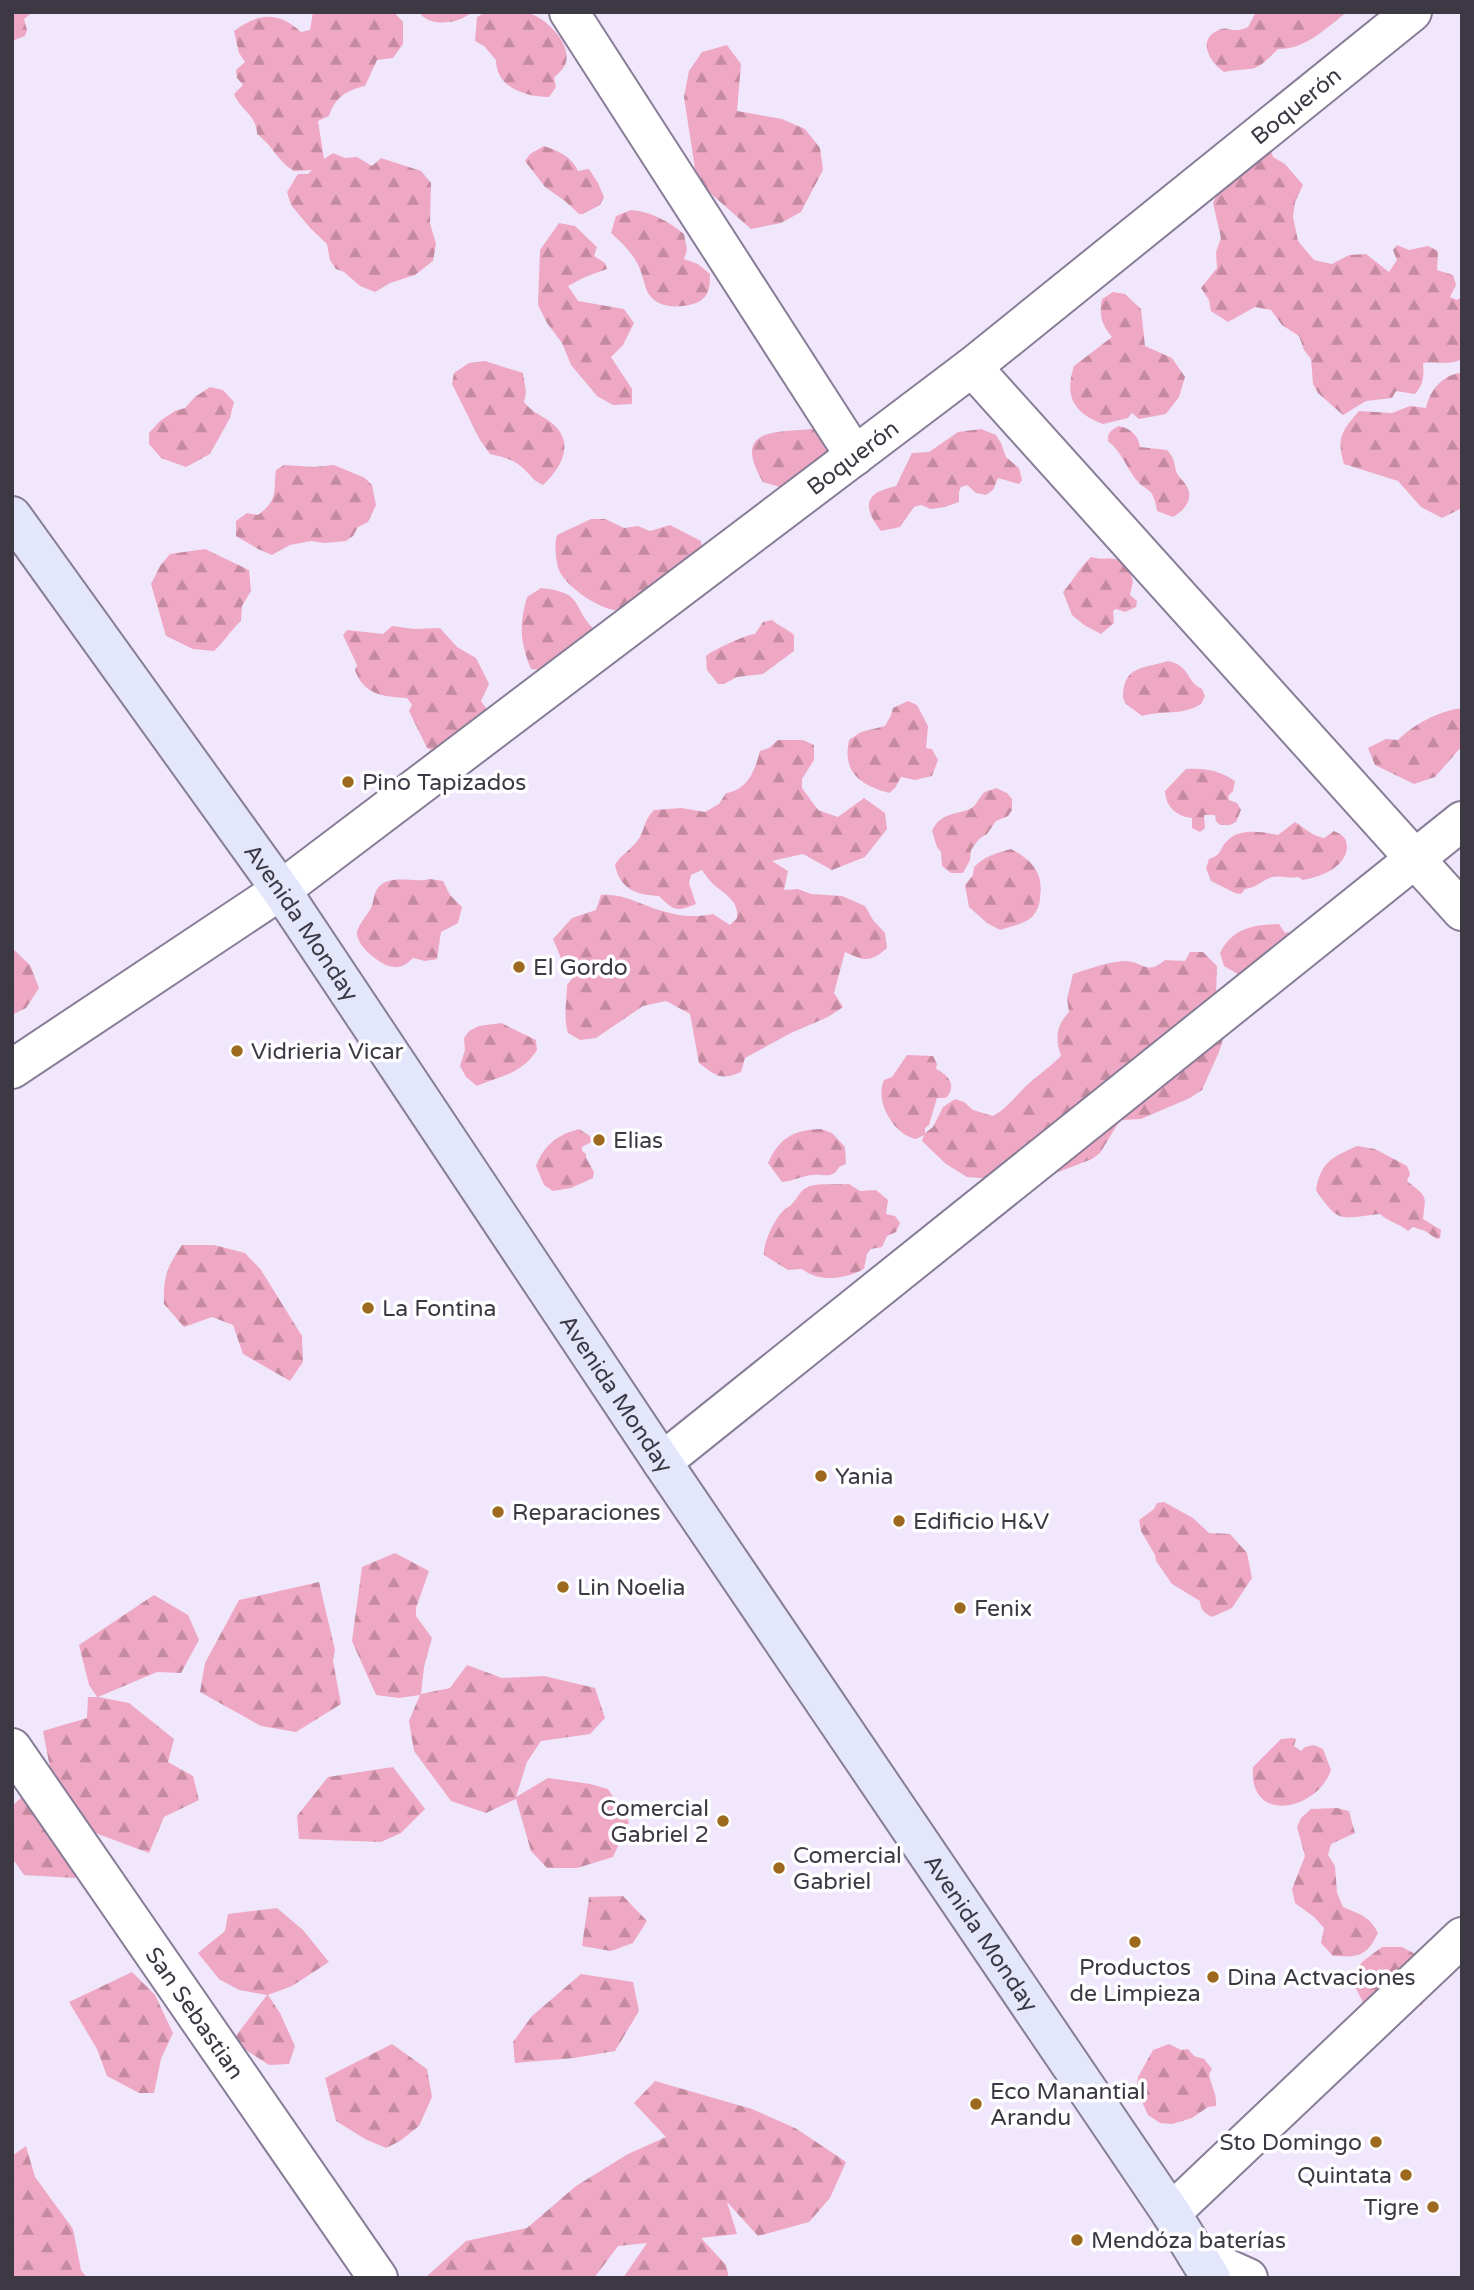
<svg xmlns="http://www.w3.org/2000/svg" width="1474" height="2290" font-family="'Varela Round',sans-serif">
	<defs>
		<pattern id="forest-firs" width="22" height="20" patternUnits="userSpaceOnUse" patternTransform="scale(1.75)"><rect width="22" height="20" fill="#efa8c3"/><path d="M5 1l3.5 6h-7zM16 11l3.5 6h-7z" fill="#c38aa0"/></pattern>
	</defs>
	<rect width="100%" height="100%" fill="#f0e7fd"/>
	<!-- forest -->
	<g fill="url(#forest-firs)">
		<polygon points="12,12 33,12 24,19 27,30 25,36 12,41"/>
		<path d="M313,12H394L403,22V44L393,58L377,60L365,86C347,90 335,97 329,116L318,121L324,159L333,153L345,158L357,157L372,166L381,158L421,171L431,183L430,223L436,244L433,261L415,275L390,283L375,292L360,286L344,272L336,269L330,260L327,244L311,229L291,205L287,192L298,174H308L312,170L294,171C277,161 274,147 257,134C257,115 240,110 234,94L243,85L237,78L236,70L245,62L239,53L234,31C258,13 278,11 301,32L310,30Z"/>
		<path d="M419,12H472C459,24 429,28 419,12Z"/>
		<path d="M486,12C498,12 514,10 526,12C544,16 574,44 565,65C563,70 557,74 554,78L556,87L549,97C526,97 496,88 496,60L484,46L475,41L477,17Z"/>
		<path d="M1256,12H1347C1326,28 1305,50 1278,49C1252,76 1256,66 1224,72C1208,61 1196,38 1221,29C1228,27 1231,31 1237,30C1241,30 1245,28 1248,27Z"/>
		<polygon points="727,45 741,64 737,111 782,119 805,129 820,148 823,170 801,212 781,223 751,229 709,192 695,169 684,97 689,71 702,52"/>
		<path d="M1268,143L1273,157L1285,164L1303,185L1295,202L1293,217L1298,241L1314,260L1332,264L1349,255L1366,254L1389,272L1397,260L1393,250L1397,245L1409,250L1428,246L1438,251L1437,270L1453,275L1456,285L1450,297L1457,300L1462,297V359C1448,366 1438,361 1423,363C1424,376 1424,384 1415,394L1396,391L1392,398L1366,401L1343,415L1318,393L1313,384L1311,359L1304,350L1299,336L1282,325L1271,310L1255,307L1228,322L1211,311L1209,300L1201,288L1217,268L1216,252L1221,238L1213,203L1221,186Z"/>
		<path d="M544,146C559,151 572,157 578,171L589,169L598,183L604,197L600,205L583,214H579L565,201L545,187L525,161L530,154Z"/>
		<path d="M631,210C652,212 668,221 684,234L687,250L684,259L698,264L710,274C710,289 709,299 693,304C678,308 658,309 648,293C644,285 643,275 639,267C633,253 622,243 611,233L616,216Z"/>
		<polygon points="559,223 575,226 597,247 594,256 605,263 607,269 585,277 568,286 578,301 624,309 634,323 623,345 611,357 632,389 632,404 613,405 597,396 571,365 562,343 547,323 538,305 540,250"/>
		<path d="M1113,292L1125,294L1141,309L1145,346L1172,358L1185,377L1179,397L1166,414L1139,419L1132,413L1128,418L1103,424C1074,413 1064,397 1074,366L1112,337C1101,324 1099,315 1102,299Z"/>
		<path d="M485,361L523,373L526,392L524,402C531,411 537,413 546,419C577,438 564,466 543,485C534,481 533,478 526,471C516,460 504,457 490,454L480,440L452,384L454,373L469,363Z"/>
		<path d="M1462,373V508L1442,518L1421,507L1398,481L1344,464C1336,437 1342,431 1359,411L1392,413L1410,406L1426,408C1430,390 1443,374 1462,373Z"/>
		<polygon points="210,387 223,390 234,402 230,418 210,454 186,467 161,458 149,444 149,433 160,421 175,411 185,408 195,397"/>
		<path d="M1119,426C1131,429 1138,435 1140,447L1167,450C1174,458 1174,461 1176,471C1178,477 1183,480 1186,485C1195,498 1184,511 1173,517L1157,511C1156,505 1155,500 1152,494C1149,489 1144,488 1139,483C1127,470 1123,453 1108,441C1107,433 1112,429 1119,426Z"/>
		<path d="M818,428L838,450L794,485L780,487L763,482C729,424 781,434 818,428Z"/>
		<path d="M981,429L996,435L1001,443L1006,457L1019,468L1022,480L1019,484L998,478L993,490L986,495L976,493L967,485L961,487L959,492V502L945,507L931,509L921,505L914,507L900,527L881,531C862,506 864,493 896,486L912,453L929,452L958,432Z"/>
		<path d="M284,465L315,467L334,465L365,478L372,485L376,505L368,522L358,527L353,536L346,541L324,543L311,541L290,545L272,555L258,549L236,536V521L247,513L258,515C279,499 273,493 276,470Z"/>
		<path d="M591,519H605L624,528L638,526L650,531L670,525L701,541L704,562L631,605C626,607 620,610 615,610C598,609 563,584 558,568C556,558 554,544 557,535Z"/>
		<path d="M205,549L249,570L251,591L242,606L241,621C230,631 224,642 214,651L193,649L166,636L151,584L160,566L170,554Z"/>
		<path d="M1091,557C1107,562 1113,553 1128,566L1133,581L1130,595L1137,601L1136,607L1125,612L1116,609L1113,611L1114,623L1101,634L1084,625L1072,615L1063,592C1073,581 1079,568 1091,557Z"/>
		<path d="M541,588C586,593 570,606 595,630L545,670L531,669C520,641 519,626 527,597Z"/>
		<path d="M772,620C779,626 786,628 794,635V651L763,674L737,677L724,684H718L707,670L706,656C711,651 747,634 755,634L763,622Z"/>
		<path d="M392,626L414,629L440,628L457,647L476,658L489,684L481,701L486,708L497,740L445,756L427,748L409,711L412,705L407,698C383,697 363,694 355,670L357,665L343,635L347,630L383,634Z"/>
		<path d="M1168,661C1191,666 1186,682 1202,689L1205,696L1201,704C1183,716 1162,710 1142,716L1126,704L1123,698C1123,665 1143,669 1168,661Z"/>
		<path d="M908,701L917,705L928,726L926,748L932,749L938,760L932,776L915,780L901,777L895,788L889,793C861,785 842,773 849,740L861,732L885,726L891,715L893,708Z"/>
		<path d="M1462,708V746L1435,777L1414,784L1375,765L1368,748L1386,739L1398,740C1414,724 1439,711 1462,708Z"/>
		<path d="M778,740H803L814,745V760L802,779V788L818,810L838,817L864,798L885,813L887,829L865,857L832,870L803,854L772,861L788,871L784,890L798,889L811,894L842,896L865,906L873,920L885,933L887,948C870,963 864,961 845,952L834,993L843,1007L828,1017L791,1033L745,1058L741,1072C721,1081 716,1076 699,1063L690,1014L666,1001L643,1006L596,1038L580,1040L568,1033C563,1017 567,1001 567,985L575,975L563,963L553,939L572,918L596,910L601,895C622,893 639,904 659,910C677,916 694,918 713,914L730,925L737,918C739,900 724,894 712,883C708,879 705,874 702,870L691,875L689,883L696,904C676,912 674,911 659,896C636,895 620,889 615,865C621,854 631,850 638,840C645,831 643,821 654,810L681,808L705,812L719,804L726,793C748,790 755,770 760,751L769,748Z"/>
		<path d="M1186,769C1205,768 1218,770 1235,781L1233,791L1228,796L1229,800L1237,803L1241,810L1236,822L1230,825H1220L1216,821L1215,815H1204L1205,828L1200,832L1192,828V818C1176,816 1166,807 1165,791Z"/>
		<path d="M996,788L1007,793L1012,799V810L1008,816L996,821L987,834L979,839L971,850L970,860L963,873H951L942,866L941,852L937,847L932,831C940,813 954,815 970,809C977,806 979,796 985,792C989,790 993,790 996,788Z"/>
		<path d="M1295,822C1305,828 1312,836 1324,838L1334,831C1343,835 1347,838 1347,848C1345,868 1320,877 1303,880L1298,877C1289,879 1281,875 1273,877C1263,879 1257,888 1245,889L1241,894L1235,893L1211,881L1206,868L1209,859C1224,854 1218,849 1228,840C1240,828 1263,832 1278,835Z"/>
		<path d="M1011,849C1032,860 1044,873 1040,897C1040,904 1037,912 1032,917C1024,924 1010,927 1000,930L987,923L969,907L965,885L973,875L974,867C985,856 996,853 1011,849Z"/>
		<path d="M430,879L443,881L450,895L462,907L458,923L441,932L437,959L425,961L413,958C408,963 402,968 394,967C382,967 355,945 357,932C359,924 367,915 371,908C375,899 373,890 382,884C395,875 415,883 430,879Z"/>
		<path d="M1279,924L1285,933L1288,932L1291,935L1243,977L1224,966L1220,953C1233,928 1252,925 1279,924Z"/>
		<polygon points="12,948 30,965 39,988 26,1008 12,1015"/>
		<path d="M1190,952H1203L1217,966L1216,995L1229,1019L1219,1052L1202,1090L1190,1098L1141,1119L1120,1120L1100,1153L1092,1159L1056,1173L1046,1171L993,1179L967,1177L946,1164L922,1141L924,1135L916,1139C894,1135 874,1101 884,1080L892,1077L907,1055L933,1056L937,1064L936,1069C949,1075 957,1086 946,1098H937L929,1125L925,1128V1133L933,1127L943,1107L955,1099L964,1102L973,1110L993,1116C1006,1109 1015,1097 1026,1086C1038,1075 1050,1067 1061,1056C1055,1038 1056,1026 1069,1012L1067,999L1073,974C1089,969 1107,962 1123,961C1143,960 1145,977 1165,960L1185,961Z"/>
		<path d="M501,1023L536,1040L537,1050C522,1074 500,1076 477,1086L466,1077L460,1066L465,1050L464,1038L469,1031L479,1026Z"/>
		<path d="M579,1129L590,1136L591,1142L582,1147V1151L586,1154V1158L594,1172L593,1178L571,1188L553,1191L544,1185L536,1166C544,1145 557,1135 579,1129Z"/>
		<path d="M821,1129L832,1133L845,1147L846,1164L839,1167C836,1172 836,1173 830,1175C825,1176 818,1174 812,1175C801,1176 794,1181 782,1182L768,1163C780,1137 794,1130 821,1129Z"/>
		<path d="M1357,1146L1375,1149L1407,1166L1410,1174L1407,1181C1428,1198 1426,1194 1423,1219L1441,1230L1440,1238L1437,1239L1425,1231L1413,1227L1408,1231C1398,1223 1389,1222 1380,1214C1341,1218 1339,1225 1316,1190C1321,1161 1333,1157 1357,1146Z"/>
		<path d="M849,1184L860,1191L876,1190L888,1200L886,1214L895,1216L900,1223L896,1232L887,1236L882,1247L871,1249L867,1254L864,1269C845,1279 820,1283 802,1269L788,1270L764,1255C763,1243 774,1220 783,1211C785,1208 789,1207 791,1205C799,1197 799,1190 810,1186C822,1183 837,1185 849,1184Z"/>
		<path d="M182,1245H214L245,1253L261,1270L302,1336L303,1362L290,1381L243,1354L233,1325L212,1317L184,1327L164,1304C163,1277 167,1267 182,1245Z"/>
		<path d="M1164,1502L1193,1518L1209,1533L1230,1534L1247,1553L1252,1578L1232,1608L1212,1617C1204,1613 1200,1609 1200,1601L1172,1584L1156,1561L1155,1555L1141,1531L1139,1520L1154,1509L1157,1503Z"/>
		<polygon points="395,1553 429,1571 416,1608 416,1616 432,1638 424,1667 421,1694 450,1688 467,1665 502,1678 544,1676 595,1688 605,1718 590,1734 541,1741 527,1762 516,1797 548,1778 590,1784 608,1789 629,1822 613,1857 577,1868 547,1868 531,1851 516,1799 486,1813 451,1801 414,1751 409,1721 420,1695 399,1698 376,1695 352,1641 362,1567"/>
		<polygon points="319,1582 335,1650 333,1661 341,1704 296,1732 261,1726 200,1692 205,1663 239,1600"/>
		<polygon points="154,1595 188,1615 199,1640 181,1673 157,1672 98,1697 129,1703 174,1739 168,1762 193,1776 199,1800 164,1817 149,1853 98,1834 91,1830 75,1878 24,1875 12,1858 12,1806 36,1784 55,1794 43,1731 87,1718 88,1697 97,1697 89,1685 79,1645"/>
		<path d="M1293,1738L1296,1739L1294,1746L1301,1751L1305,1747L1314,1745L1323,1749L1331,1770C1317,1811 1248,1825 1253,1767L1281,1739Z"/>
		<polygon points="393,1767 425,1809 401,1833 381,1842 299,1839 297,1816 328,1777"/>
		<path d="M1337,1808L1349,1811L1355,1833L1331,1844L1328,1855L1335,1866L1337,1893L1343,1907C1359,1914 1370,1916 1378,1933C1366,1958 1357,1957 1333,1956L1321,1943L1324,1928L1314,1917L1295,1903L1292,1889L1305,1856L1297,1827L1301,1818L1311,1809Z"/>
		<polygon points="623,1896 647,1921 633,1943 611,1951 582,1946 589,1897"/>
		<polygon points="277,1908 303,1930 329,1962 292,1986 268,1995 280,2013 295,2046 289,2064 269,2065 232,2041 267,1995 239,1990 219,1979 198,1953 225,1931 228,1914"/>
		<polygon points="1382,1947 1402,1947 1419,1956 1430,1990 1422,2005 1414,2008 1364,2004 1351,1979 1362,1962"/>
		<polygon points="132,1972 155,1995 173,2033 161,2059 154,2093 139,2093 107,2076 97,2049 69,2002"/>
		<polygon points="581,1974 633,1982 639,2011 615,2051 574,2058 515,2063 513,2042 532,2016"/>
		<polygon points="392,2044 427,2069 432,2097 419,2126 400,2141 386,2148 365,2139 336,2121 325,2078"/>
		<path d="M1169,2044L1181,2050L1188,2049L1194,2056L1204,2059L1212,2069L1209,2074C1211,2086 1217,2093 1216,2106L1208,2107L1192,2118L1172,2124L1160,2123L1148,2115L1139,2095L1137,2086L1138,2077L1153,2050Z"/>
		<polygon points="655,2081 752,2109 797,2129 846,2162 830,2198 809,2222 758,2236 727,2202 737,2234 701,2238 726,2265 729,2278 623,2278 647,2243 618,2246 594,2278 425,2278 466,2241 527,2228 576,2186 628,2154 666,2137 634,2103"/>
		<polygon points="26,2146 35,2177 73,2229 81,2270 87,2278 12,2278 12,2156"/>
	</g>
	<g fill="none" stroke-linecap="round" stroke-linejoin="round">
		<defs>
			<g id="street">
				<polyline points="569,12 855,456"/>
				<polyline points="972,367 1462,911"/>
				<path id="s1" d="M12,1069L281,890L972,367L1412,12"/>
				<polyline points="662,1462 1462,821"/>
				<path id="s2" d="M12,1748L378,2278"/>
				<polyline points="1171,2213 1462,1937"/>
				<polyline points="1197,2255 1248,2278"/>
			</g>
			<g id="secondary">
				<path id="s3" d="M12,516L281,890L662,1462L1171,2213L1211,2278"/>
			</g>
		</defs>
		<!-- street casing -->
		<use href="#street" stroke="#877d96" stroke-width="42"/>
		<!-- secondary casing -->
		<use href="#secondary" stroke="#877d96" stroke-width="42"/>
		<!-- street -->
		<use href="#street" stroke="#fff" stroke-width="38"/>
		<!-- secondary -->
		<use href="#secondary" stroke="#e4e7fc" stroke-width="38"/>
	</g>
	<!-- markers -->
	<g fill="#9c691f" stroke="#fff" stroke-width="2.5">
		<circle cx="348" cy="782" r="7"/>
		<circle cx="519" cy="967" r="7"/>
		<circle cx="237" cy="1051" r="7"/>
		<circle cx="599" cy="1140" r="7"/>
		<circle cx="368" cy="1308" r="7"/>
		<circle cx="821" cy="1476" r="7"/>
		<circle cx="498" cy="1512" r="7"/>
		<circle cx="899" cy="1521" r="7"/>
		<circle cx="563" cy="1587" r="7"/>
		<circle cx="960" cy="1608" r="7"/>
		<circle cx="723" cy="1821" r="7"/>
		<circle cx="779" cy="1868" r="7"/>
		<circle cx="1135" cy="1942" r="7"/>
		<circle cx="1213" cy="1977" r="7"/>
		<circle cx="976" cy="2104" r="7"/>
		<circle cx="1376" cy="2142" r="7"/>
		<circle cx="1406" cy="2175" r="7"/>
		<circle cx="1433" cy="2207" r="7"/>
		<circle cx="1077" cy="2240" r="7"/>
	</g>
	<g text-anchor="middle" stroke-width="7" stroke-linejoin="round" paint-order="stroke">
		<!-- street labels -->
		<g font-size="23" fill="#3d3944" stroke="#fff">
			<text dy="8" stroke="none"><textPath href="#s1" startOffset="1606">Boquerón</textPath></text>
			<text dy="8" stroke="none"><textPath href="#s1" startOffset="1040">Boquerón</textPath></text>
			<text dy="8" stroke="none"><textPath href="#s3" startOffset="499">Avenida Monday</textPath></text>
			<text dy="8" stroke="none"><textPath href="#s3" startOffset="1066">Avenida Monday</textPath></text>
			<text dy="8" stroke="none"><textPath href="#s3" startOffset="1717">Avenida Monday</textPath></text>
			<text dy="8" stroke="none"><textPath href="#s2" startOffset="322">San Sebastian</textPath></text>
		</g>
		<!-- poi labels -->
		<g font-size="23" fill="#3d3944" stroke="#fff" text-anchor="start">
			<text x="362" y="790">Pino Tapizados</text>
			<text x="533" y="975">El Gordo</text>
			<text x="251" y="1059">Vidrieria Vicar</text>
			<text x="613" y="1148">Elias</text>
			<text x="382" y="1316">La Fontina</text>
			<text x="835" y="1484">Yania</text>
			<text x="512" y="1520">Reparaciones</text>
			<text x="913" y="1529">Edificio H&amp;V</text>
			<text x="577" y="1595">Lin Noelia</text>
			<text x="974" y="1616">Fenix</text>
			<text x="709" y="1816" text-anchor="end">Comercial<tspan x="709" dy="26">Gabriel 2</tspan></text>
			<text x="793" y="1863">Comercial<tspan x="793" dy="26">Gabriel</tspan></text>
			<text x="1135" y="1975" text-anchor="middle">Productos<tspan x="1135" dy="26">de Limpieza</tspan></text>
			<text x="1227" y="1985">Dina Actvaciones</text>
			<text x="990" y="2099">Eco Manantial<tspan x="990" dy="26">Arandu</tspan></text>
			<text x="1362" y="2150" text-anchor="end">Sto Domingo</text>
			<text x="1392" y="2183" text-anchor="end">Quintata</text>
			<text x="1419" y="2215" text-anchor="end">Tigre</text>
			<text x="1091" y="2248">Mendóza baterías</text>
		</g>
	</g>
	<!-- border -->
	<rect width="1474" height="2290" fill="none" stroke="#3d3944" stroke-width="28"/>
</svg>
